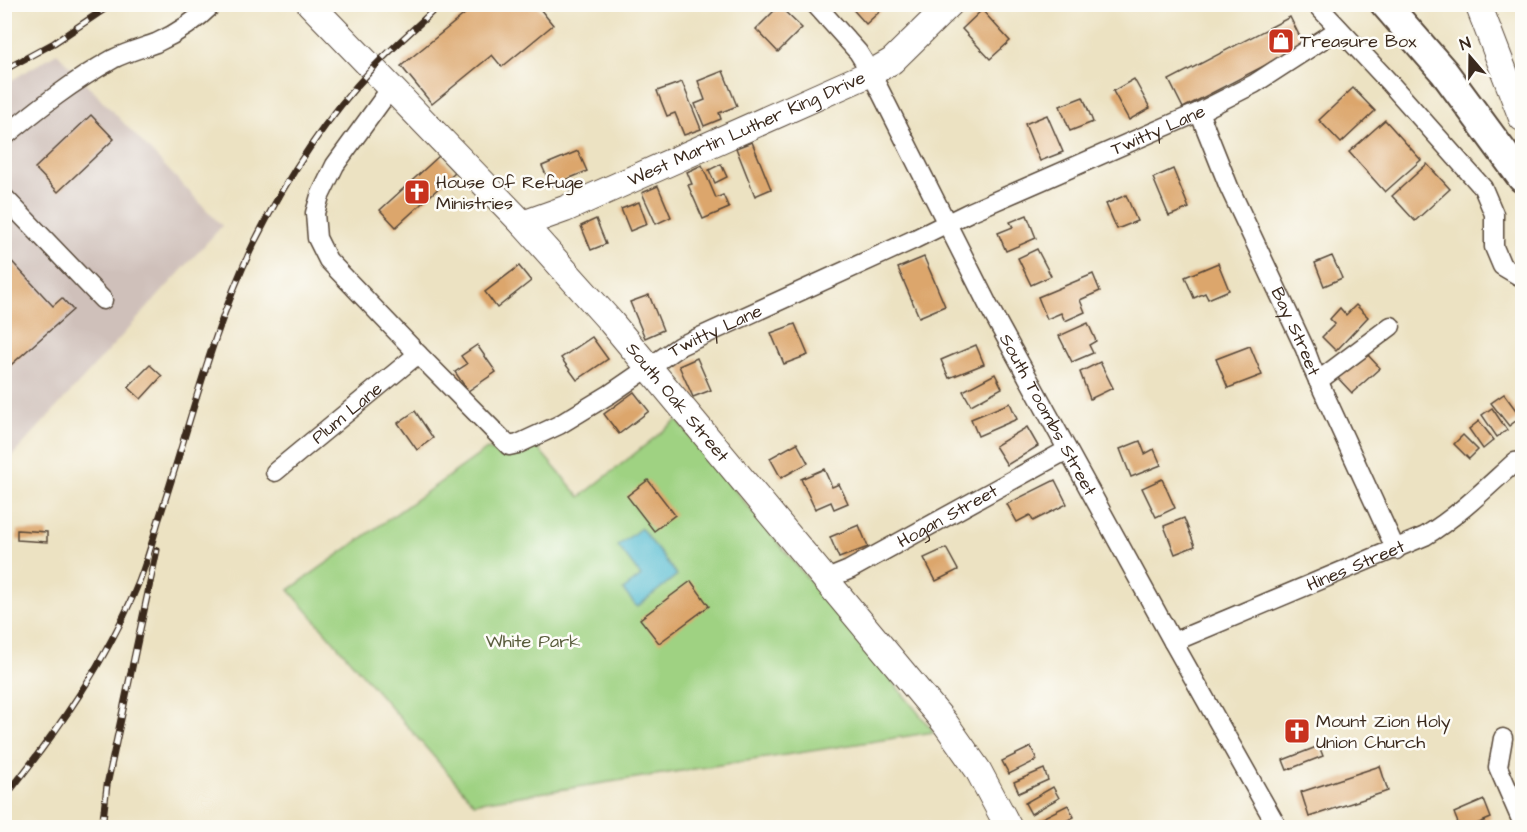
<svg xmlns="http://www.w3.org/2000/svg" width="1527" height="832" font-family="'Architects Daughter',sans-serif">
	<rect width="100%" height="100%" fill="#fdfcf7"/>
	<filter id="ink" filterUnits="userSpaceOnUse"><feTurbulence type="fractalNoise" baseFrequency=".0167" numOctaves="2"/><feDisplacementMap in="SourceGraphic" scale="12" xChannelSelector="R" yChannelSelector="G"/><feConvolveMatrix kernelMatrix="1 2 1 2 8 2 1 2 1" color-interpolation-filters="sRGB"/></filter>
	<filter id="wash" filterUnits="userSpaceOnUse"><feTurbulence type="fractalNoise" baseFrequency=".008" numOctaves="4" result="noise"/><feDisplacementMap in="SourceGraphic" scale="24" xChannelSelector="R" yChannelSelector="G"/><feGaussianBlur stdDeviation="1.35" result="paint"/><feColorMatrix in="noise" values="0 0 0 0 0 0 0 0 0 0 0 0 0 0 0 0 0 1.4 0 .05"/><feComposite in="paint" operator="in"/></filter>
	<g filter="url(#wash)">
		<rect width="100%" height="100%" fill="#ece2c2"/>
		<!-- industrial -->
		<polygon fill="#cfc0ba" points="57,53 222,226 5,464 5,84"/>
		<!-- green -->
		<polygon fill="#9fd282" stroke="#6d7e50" stroke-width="1.5" points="677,420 934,732 474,803 289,590 487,449 517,456 536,446 580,497"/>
		<!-- water -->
		<polygon fill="#55bcd2" stroke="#487378" stroke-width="1.5" points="641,528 677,575 637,607 623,590 641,576 618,546"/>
		<g id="blocks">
			<!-- building -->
			<g fill="#dca66c">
				<polygon points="477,4 536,4 553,25 502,67 492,55 432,104 401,66"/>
				<polygon points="848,4 888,4 866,24"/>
				<polygon points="779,6 802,28 778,52 756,29"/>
				<polygon points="982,10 1010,41 990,59 962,29"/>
				<polygon points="1290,17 1304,45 1183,108 1169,80"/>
				<polygon points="723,71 737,106 719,113 721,119 704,126 695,104 705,100 698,81"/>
				<polygon points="1134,79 1150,108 1129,120 1113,91"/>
				<polygon points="682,82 701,129 684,135 675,113 667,116 657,91"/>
				<polygon points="1353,88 1375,111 1341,143 1319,120"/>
				<polygon points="1083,97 1093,122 1070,131 1060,106"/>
				<polygon points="91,115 114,139 58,192 35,168"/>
				<polygon points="1047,115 1063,152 1040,161 1025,124"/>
				<polygon points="1385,120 1421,160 1385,192 1349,152"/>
				<polygon points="752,142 771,189 755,196 736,148"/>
				<polygon points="578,151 587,171 551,186 542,166"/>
				<polygon points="439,156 455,173 396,227 380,210"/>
				<polygon points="721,164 727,177 715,183 709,170"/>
				<polygon points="1427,164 1450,189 1415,221 1392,196"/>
				<polygon points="702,165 716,198 723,195 729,208 703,219 688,185 692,184 687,172"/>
				<polygon points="1173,169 1189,208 1169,216 1153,178"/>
				<polygon points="658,186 671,217 656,224 642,193"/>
				<polygon points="1126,195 1137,221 1117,229 1106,204"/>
				<polygon points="639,202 647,224 630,231 621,209"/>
				<polygon points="1027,215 1036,238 1006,251 998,233 1013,227 1010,222"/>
				<polygon points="596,219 606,244 591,250 581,226"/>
				<polygon points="1037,249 1051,276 1031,285 1018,258"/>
				<polygon points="4,253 53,306 62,298 73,310 4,371"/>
				<polygon points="1332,256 1342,278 1324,286 1315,263"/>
				<polygon points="924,257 945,306 919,317 898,268"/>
				<polygon points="1218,263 1229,290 1208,299 1205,293 1194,298 1185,277"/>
				<polygon points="519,266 531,281 497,308 485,292"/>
				<polygon points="1093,274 1100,291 1080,300 1085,312 1065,321 1061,313 1047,319 1038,297"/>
				<polygon points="649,295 663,330 645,338 630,302"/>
				<polygon points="1356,305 1368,317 1336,351 1322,337 1335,324 1330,319 1340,308 1346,315"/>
				<polygon points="1088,323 1096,341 1089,345 1093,353 1072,362 1059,336"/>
				<polygon points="795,324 808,355 784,364 771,333"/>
				<polygon points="592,337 608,359 577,380 561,358"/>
				<polygon points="477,345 496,372 468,391 455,372 467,364 461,356"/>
				<polygon points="976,345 984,364 949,378 941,360"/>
				<polygon points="1250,346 1262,375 1228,388 1216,359"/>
				<polygon points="1365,352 1380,368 1352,393 1337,377"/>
				<polygon points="697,358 711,390 693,397 679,366"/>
				<polygon points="1100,362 1113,388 1090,399 1080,372"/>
				<polygon points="150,365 162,376 141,399 128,387"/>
				<polygon points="995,374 1002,388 971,405 963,391"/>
				<polygon points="634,392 649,411 619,434 604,414"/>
				<polygon points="1504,394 1521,417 1509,426 1491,403"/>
				<polygon points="1010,403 1017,419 978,436 971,419"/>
				<polygon points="1492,408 1507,430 1497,437 1482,415"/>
				<polygon points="415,411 433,438 417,450 398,423"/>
				<polygon points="1479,421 1494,440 1483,449 1469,429"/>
				<polygon points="1027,427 1038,446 1007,465 995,446"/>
				<polygon points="1463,435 1478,450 1469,459 1454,444"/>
				<polygon points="1140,441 1145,454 1154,449 1161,465 1131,477 1120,449"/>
				<polygon points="797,443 808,463 781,478 770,458"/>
				<polygon points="824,469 832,487 839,484 848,503 834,509 831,502 815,509 801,479"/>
				<polygon points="1162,479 1175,508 1156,517 1142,488"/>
				<polygon points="648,480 675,515 654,531 627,496"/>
				<polygon points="1055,480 1067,504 1033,521 1030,515 1017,522 1007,504"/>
				<polygon points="1184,518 1195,546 1175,554 1164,526"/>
				<polygon points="859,525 868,547 839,558 830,537"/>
				<polygon points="17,530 47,532 47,542 17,540"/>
				<polygon points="946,548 958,570 936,581 924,558"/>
				<polygon points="691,581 709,606 659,643 640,619"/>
				<polygon points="1319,746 1323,756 1287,770 1283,760"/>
				<polygon points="1031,747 1037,760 1009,774 1002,761"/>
				<polygon points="1380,766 1388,791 1309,817 1301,792"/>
				<polygon points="1044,769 1048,780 1019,793 1014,782"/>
				<polygon points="1053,787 1059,798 1031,814 1025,803"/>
				<polygon points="1484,800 1491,818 1467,828 1460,828 1454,813"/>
				<polygon points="1068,805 1074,817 1052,828 1042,828 1038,820"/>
			</g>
		</g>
	</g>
	<g filter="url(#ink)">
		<use href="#blocks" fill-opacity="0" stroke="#564637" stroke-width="1.5"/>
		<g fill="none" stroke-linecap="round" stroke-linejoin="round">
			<defs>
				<g id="street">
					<path id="s1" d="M815,4L858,52L871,73L988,305L1173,642L1278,828"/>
					<polyline points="1316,4 1388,81 1483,188 1494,214 1494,247 1502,266 1519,276 1522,275"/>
					<path id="s2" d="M391,88L335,165L320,196L315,213L317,238L328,260L418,354L509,446L518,444L559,425L610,394L680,346L915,239L970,212L1199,112L1254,84L1339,29"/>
					<path id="s3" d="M1199,112L1229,187L1305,349L1311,365L1396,550"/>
					<path d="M4,137C39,108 73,81 113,59C127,52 142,48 156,43C178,33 196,21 213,4"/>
					<polyline points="4,197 103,300"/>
					<polyline points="1318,381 1391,326"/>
					<path id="s4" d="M275,472L418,354"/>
					<path id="s5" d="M827,579L849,570L1067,450"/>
					<path id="s6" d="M1173,642L1425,536C1458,516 1486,488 1515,462L1522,461"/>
					<polyline points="1503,738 1498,767 1522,822"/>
				</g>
				<g id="secondary">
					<path id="s7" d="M310,4L523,224L611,322L945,723L978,770L1009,828"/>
					<polyline points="1478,4 1522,118"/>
					<path id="s8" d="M523,224L565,209L871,73L892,61L950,4"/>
				</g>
				<polyline id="primary" points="1385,4 1444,72 1522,178"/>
			</defs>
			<!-- street casing -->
			<use href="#street" stroke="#564637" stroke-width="21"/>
			<!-- secondary casing -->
			<use href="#secondary" stroke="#564637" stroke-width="28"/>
			<!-- primary casing -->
			<use href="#primary" stroke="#564637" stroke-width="32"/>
			<!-- street -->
			<use href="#street" stroke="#fff" stroke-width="18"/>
			<!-- secondary -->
			<use href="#secondary" stroke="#fff" stroke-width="26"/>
			<!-- primary -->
			<use href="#primary" stroke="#fff" stroke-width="28"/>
			<defs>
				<g id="rail">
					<polyline points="4,70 54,43 112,4"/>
					<path d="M4,798C57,732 106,662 138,584C146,564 152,543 158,522C189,429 211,332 254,243C285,181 325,119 373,68C394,46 418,26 440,4"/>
					<polyline points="102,828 107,785 157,550"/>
				</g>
			</defs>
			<!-- rail casing -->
			<use href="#rail" stroke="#3b2a1e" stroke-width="7"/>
			<!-- rail -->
			<use href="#rail" stroke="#fdfcf7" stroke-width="4.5" stroke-dasharray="14" stroke-linecap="butt"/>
		</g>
	</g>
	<!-- icons -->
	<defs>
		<symbol id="shop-square" viewBox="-11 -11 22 22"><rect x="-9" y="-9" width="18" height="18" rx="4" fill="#c8321e" stroke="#fdfcf7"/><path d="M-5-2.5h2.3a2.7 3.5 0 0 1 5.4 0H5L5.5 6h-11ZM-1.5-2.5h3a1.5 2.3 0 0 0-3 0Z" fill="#fff"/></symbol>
		<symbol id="church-square" viewBox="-11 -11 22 22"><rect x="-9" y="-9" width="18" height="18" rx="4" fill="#c8321e" stroke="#fdfcf7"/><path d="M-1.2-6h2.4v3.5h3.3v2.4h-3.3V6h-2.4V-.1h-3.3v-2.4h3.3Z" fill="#fff"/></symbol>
	</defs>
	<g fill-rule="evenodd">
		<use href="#shop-square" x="1266" y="26" width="30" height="30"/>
		<use href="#church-square" x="402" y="177" width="30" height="30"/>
		<use href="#church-square" x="1282" y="716" width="30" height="30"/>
	</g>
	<g text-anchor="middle" stroke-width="5" stroke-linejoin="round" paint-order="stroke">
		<!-- poi labels -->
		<g font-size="18" fill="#3b2a1e" stroke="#fdfcf7" text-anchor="start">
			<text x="1300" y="47">Treasure Box</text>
			<text x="436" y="188">House Of Refuge<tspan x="436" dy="21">Ministries</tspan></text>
			<text x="1316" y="727">Mount Zion Holy<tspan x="1316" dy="21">Union Church</tspan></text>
		</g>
		<!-- street labels -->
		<g font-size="18" fill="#3b2a1e" stroke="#fdfcf7">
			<text dy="6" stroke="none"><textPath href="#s8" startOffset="243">West Martin Luther King Drive</textPath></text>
			<text dy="6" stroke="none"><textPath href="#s2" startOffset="1180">Twitty Lane</textPath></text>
			<text dy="6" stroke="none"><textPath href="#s2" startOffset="694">Twitty Lane</textPath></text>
			<text dy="6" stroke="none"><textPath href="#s3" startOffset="240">Bay Street</textPath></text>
			<text dy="6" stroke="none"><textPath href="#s7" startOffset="542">South Oak Street</textPath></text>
			<text dy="6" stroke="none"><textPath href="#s4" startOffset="93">Plum Lane</textPath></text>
			<text dy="6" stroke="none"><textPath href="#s1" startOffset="474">South Toombs Street</textPath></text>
			<text dy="6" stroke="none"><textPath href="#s5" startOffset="136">Hogan Street</textPath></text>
			<text dy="6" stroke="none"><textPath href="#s6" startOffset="198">Hines Street</textPath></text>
		</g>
		<!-- park labels -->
		<g font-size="18" fill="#595c3c" stroke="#fdfcf7">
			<text x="533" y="647">White Park</text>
		</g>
	</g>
	<!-- margin -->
	<rect width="1527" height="832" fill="none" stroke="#fdfcf7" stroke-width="24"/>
	<!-- north arrow -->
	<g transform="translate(1470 57) rotate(340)" stroke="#fdfcf7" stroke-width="4.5" paint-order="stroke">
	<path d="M0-4.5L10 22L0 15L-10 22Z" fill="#3b2a1e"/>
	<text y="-9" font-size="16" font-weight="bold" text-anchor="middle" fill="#3b2a1e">N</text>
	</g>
</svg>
